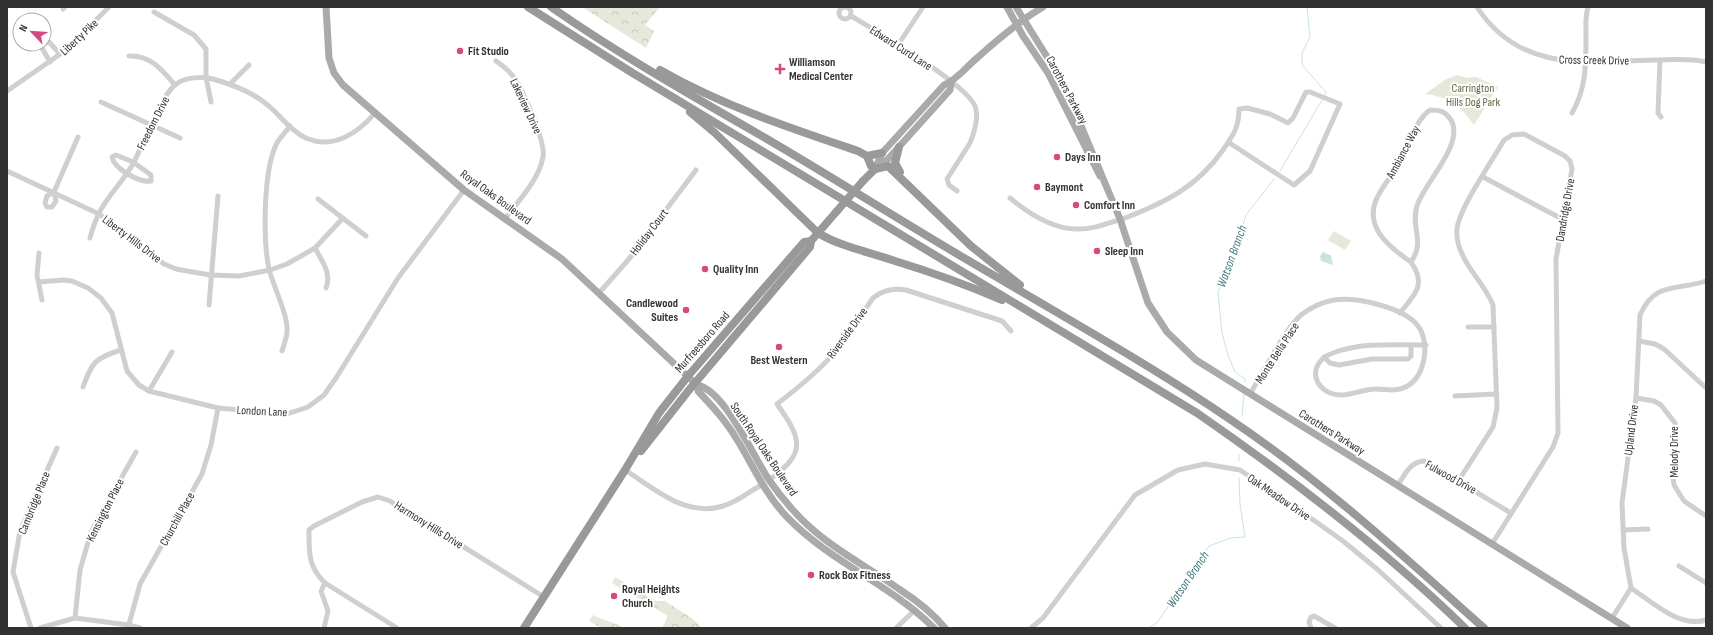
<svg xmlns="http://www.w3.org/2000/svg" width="1713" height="635" font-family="'Sofia Sans Condensed',sans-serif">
	<defs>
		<pattern id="forest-crowns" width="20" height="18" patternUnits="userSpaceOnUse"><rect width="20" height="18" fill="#e6e8dc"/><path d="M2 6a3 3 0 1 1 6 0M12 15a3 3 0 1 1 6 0" fill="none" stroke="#c6c7bd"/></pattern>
		<pattern id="water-ripples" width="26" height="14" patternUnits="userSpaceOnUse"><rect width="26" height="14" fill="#c8e3e4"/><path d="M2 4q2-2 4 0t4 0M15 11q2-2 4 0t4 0" fill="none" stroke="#acc3c4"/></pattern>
	</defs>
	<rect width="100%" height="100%" fill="#fff"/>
	<!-- forest -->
	<g fill="url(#forest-crowns)">
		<polygon points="582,7 660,7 645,25 654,31 646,48"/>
		<polygon points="615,577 656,601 665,601 693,619 702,628 662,628 668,616 612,583"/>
		<path d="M593,615C603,620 614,622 624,628H602L589,621Z"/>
	</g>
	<!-- park -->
	<g fill="#e6e8dc">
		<path d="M1457,75L1468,78L1476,77L1498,87L1474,125C1460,105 1449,97 1425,94L1445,80Z"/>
		<polygon points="1334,231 1351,241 1345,250 1328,240"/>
	</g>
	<!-- water -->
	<polygon fill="url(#water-ripples)" points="1323,252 1331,256 1333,265 1321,261 1320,256"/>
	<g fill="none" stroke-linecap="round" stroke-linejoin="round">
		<!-- stream -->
		<g stroke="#c8e3e4" stroke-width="1">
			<polyline points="1307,7 1310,37 1302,53 1302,65 1326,92 1325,95"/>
			<polyline points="1280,171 1322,100"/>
			<polyline points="1245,382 1245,379 1235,372 1228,355 1222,333 1218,292 1235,252 1246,215 1274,179"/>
			<polyline points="1242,416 1244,394"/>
			<polyline points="1239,461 1239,454"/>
			<polyline points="1148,628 1157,623 1209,546 1231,538 1245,537 1240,504 1239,478"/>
		</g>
		<!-- minor -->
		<g stroke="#cfcfcf" stroke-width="5">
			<path d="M1477,7C1520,73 1586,62 1654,60C1672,60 1689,58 1706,62"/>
			<circle cx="845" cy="13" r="6"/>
			<polyline points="63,9 65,7"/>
			<polyline points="154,12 194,35 206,49 206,77 211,102"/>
			<path d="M851,16C876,31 965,83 975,106C979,116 974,133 970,143L947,179L949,185L957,191"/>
			<polyline points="44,43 49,42 60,54"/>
			<polyline points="43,44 42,48 50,62"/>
			<polyline points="898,45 923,7"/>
			<path d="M129,56C151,55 162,70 175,85"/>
			<polyline points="1660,60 1658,113 1661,117"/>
			<path d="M496,61C502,65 507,69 512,75C522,87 546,142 543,157C539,180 518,201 505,219"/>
			<polyline points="231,83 249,65"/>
			<polyline points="7,91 66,50 109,7"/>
			<polyline points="101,102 180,138"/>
			<path d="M1430,110C1440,110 1445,111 1451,120C1465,144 1424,183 1417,206C1410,229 1426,240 1411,262C1389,247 1362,226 1378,196C1385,182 1396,171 1403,157C1411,141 1415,121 1430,110Z"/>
			<path d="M1572,113C1586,89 1586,65 1586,38C1586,28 1585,17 1588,7"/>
			<path d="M116,155L133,162L151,175V181C140,183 114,169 112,157Z"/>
			<polyline points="7,171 99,214 125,232 164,264 176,269 210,275 239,276 270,270 287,264 315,248 342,219"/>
			<polyline points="1483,177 1562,219"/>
			<polyline points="54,192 78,137"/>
			<polygon points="54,192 56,201 52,207 47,207 45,203 47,196"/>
			<path d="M1010,198C1028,213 1050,228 1075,229C1092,230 1109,223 1125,218C1166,202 1197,187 1223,150C1233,135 1239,128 1239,109L1247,108L1270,114L1288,123L1293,118L1306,92H1310L1340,104L1310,171L1294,185L1228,142"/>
			<polyline points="318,199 366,236"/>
			<path d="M90,238C92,230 95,222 98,215C107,196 124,181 134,162C143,144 161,96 175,85C184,77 202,76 213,79C231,84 250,91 265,103C279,113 290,131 306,138C333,150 358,133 375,113"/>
			<path d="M315,248C322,261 332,274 326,288"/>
			<polyline points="39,253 37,275 42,300"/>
			<polyline points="39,282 64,280 72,281 88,288 101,298 112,313 127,371 139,385 149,391 218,408 287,414 308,407 324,395 336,378 398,278 464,190"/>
			<polyline points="599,293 629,259 696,170"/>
			<polyline points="209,305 218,196"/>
			<path d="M1400,313C1415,294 1427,285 1411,262"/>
			<polyline points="1468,327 1494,327"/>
			<polyline points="1639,341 1655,344 1664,349 1706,388"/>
			<path d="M282,351C284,345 286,339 287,333C289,316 273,286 269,269C263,240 263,169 277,143C280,137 286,132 290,126"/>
			<polyline points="1324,357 1330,363 1339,365 1372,359 1408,359 1411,356 1411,345"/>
			<path d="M83,387C92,362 95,358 121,350"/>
			<polyline points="149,391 172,352"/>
			<path d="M1250,394C1262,374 1285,329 1301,315C1310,308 1323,302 1334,300C1356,297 1404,307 1418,326C1431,343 1425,381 1403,388C1394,392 1386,389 1376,389C1364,389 1352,395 1341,395C1313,394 1305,363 1333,353C1362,342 1395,345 1426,345"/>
			<polyline points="1455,396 1496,394"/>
			<polyline points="1636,398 1654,401 1661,405 1675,423 1676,434 1672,470 1674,485 1684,501 1706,516"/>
			<path d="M625,470C655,489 686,518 723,506C737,502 749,492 761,485"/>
			<path d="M769,480C807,453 802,439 777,404C798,388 818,372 835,352C849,335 860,316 873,298C883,290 893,288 906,290L1002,321L1011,331"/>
			<path d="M1459,480L1493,427L1497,408L1493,305C1486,287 1471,273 1463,256C1459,248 1456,238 1457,229C1459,208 1493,160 1504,140L1512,135L1524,134L1565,156L1570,161L1572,169L1556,259L1558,433L1553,447L1492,544"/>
			<path d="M1398,485C1405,474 1410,462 1424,461L1511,513"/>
			<polyline points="1623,530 1648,529"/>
			<polyline points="1679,566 1706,583"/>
			<path d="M1631,588C1652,602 1679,628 1706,620"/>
			<polyline points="75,618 80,570 91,532 136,452"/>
			<path d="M1612,618L1631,588L1624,548L1622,503L1636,398L1640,315C1655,281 1676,291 1706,281"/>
			<polyline points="31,628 13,572 20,531 57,448"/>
			<polyline points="40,628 75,618 129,625 140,628"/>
			<polyline points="128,628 140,584 202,474 211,445 218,408"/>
			<polyline points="324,628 328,611 321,591 325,583"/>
			<path d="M397,628L325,583C308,567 309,553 309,530L314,526L362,502L378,497L390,501L544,597"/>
			<polyline points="896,628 915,610"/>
			<polyline points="1031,628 1043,618 1135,495 1178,470 1205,464 1240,470 1305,514 1343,541 1377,569 1441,628"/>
			<polyline points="1311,628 1309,622 1311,617 1314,616 1335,628"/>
		</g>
		<!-- major -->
		<g stroke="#aaa" stroke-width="7">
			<path d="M326,7L329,58L334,73L343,85L464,190L562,259L697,385C725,390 754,458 769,480C776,490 784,500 792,509C821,543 862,563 899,589C916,600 932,612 945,628"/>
			<polyline points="1007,7 1023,36 1048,73 1100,176"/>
			<polyline points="1016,7 1059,76 1079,121 1120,219 1148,303 1167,332 1196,360 1627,628"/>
			<polyline points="876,168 888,159 950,90 951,82"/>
			<path d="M875,169L882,153L944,85C957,80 966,67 977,58C997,40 1019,21 1043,7"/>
			<path d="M697,385L698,391C712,406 726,421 736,438C753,465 764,493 787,517C830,562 890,584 934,628"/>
		</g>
		<!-- highway -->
		<g stroke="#999" stroke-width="8">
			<path d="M528,7L631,72L1197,413C1291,478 1383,548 1465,628"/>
			<path d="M551,7C620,55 694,97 767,139C844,184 918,232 995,276C1074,323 1155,368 1231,420C1322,481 1402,555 1484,628"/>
			<path d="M660,70C723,106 790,128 858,151L867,156L871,166L875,169"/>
			<path d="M690,112L715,133L818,233C841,247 870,252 895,261C931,272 967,285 1002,300"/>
			<polyline points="899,147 895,163 900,172"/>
			<polyline points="867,156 882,153"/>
			<polyline points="875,169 888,166 971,246 1020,285"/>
			<polyline points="863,181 875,169"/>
			<polyline points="641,451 689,390 810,247 811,241"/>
			<polyline points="524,628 625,470 659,413 688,376 804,242 811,241 837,211"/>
		</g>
		<!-- highway-bridge -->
		<polyline stroke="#999" stroke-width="8" points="837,211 863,181"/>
	</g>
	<!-- markers -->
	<g fill="#d54980" stroke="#fff" stroke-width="1.5">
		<circle cx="460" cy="51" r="4"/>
		<path d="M778 63h4v4h4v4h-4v4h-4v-4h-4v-4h4z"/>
		<circle cx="1057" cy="157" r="4"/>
		<circle cx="1037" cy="187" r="4"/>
		<circle cx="1076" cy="205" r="4"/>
		<circle cx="1097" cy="251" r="4"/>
		<circle cx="705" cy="269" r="4"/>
		<circle cx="686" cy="310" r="4"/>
		<circle cx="779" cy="347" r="4"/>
		<circle cx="811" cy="575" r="4"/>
		<circle cx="614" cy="596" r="4"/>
	</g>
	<g text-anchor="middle" stroke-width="4" stroke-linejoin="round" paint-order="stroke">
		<!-- street labels -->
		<g font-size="12" fill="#323232" stroke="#fff">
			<text transform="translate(79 37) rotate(-43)" y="4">Liberty Pike</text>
			<text transform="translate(901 48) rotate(33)" y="4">Edward Curd Lane</text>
			<text transform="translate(1594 60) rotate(1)" y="4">Cross Creek Drive</text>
			<text transform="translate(1067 90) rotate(62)" y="4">Carothers Parkway</text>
			<text transform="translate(526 106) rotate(65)" y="4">Lakeview Drive</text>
			<text transform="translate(153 123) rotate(-63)" y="4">Freedom Drive</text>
			<text transform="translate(1403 152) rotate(-62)" y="4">Ambiance Way</text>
			<text transform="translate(496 197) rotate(36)" y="4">Royal Oaks Boulevard</text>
			<text transform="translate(1565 210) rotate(-80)" y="4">Dandridge Drive</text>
			<text transform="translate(649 232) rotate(-53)" y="4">Holiday Court</text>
			<text transform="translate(132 239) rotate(37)" y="4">Liberty Hills Drive</text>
			<text transform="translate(847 333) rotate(-54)" y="4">Riverside Drive</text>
			<text transform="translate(702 342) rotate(-49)" y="4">Murfreesboro Road</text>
			<text transform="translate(1277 353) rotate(-57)" y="4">Monte Bella Place</text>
			<text transform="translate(262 411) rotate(3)" y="4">London Lane</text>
			<text transform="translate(1631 430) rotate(-83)" y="4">Upland Drive</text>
			<text transform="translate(1332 432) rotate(32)" y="4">Carothers Parkway</text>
			<text transform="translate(764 449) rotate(56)" y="4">South Royal Oaks Boulevard</text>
			<text transform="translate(1674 452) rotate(-90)" y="4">Melody Drive</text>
			<text transform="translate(1451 477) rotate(29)" y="4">Fulwood Drive</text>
			<text transform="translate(1279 497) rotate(34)" y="4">Oak Meadow Drive</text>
			<text transform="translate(34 503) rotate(-68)" y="4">Cambridge Place</text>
			<text transform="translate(105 510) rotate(-63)" y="4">Kensington Place</text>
			<text transform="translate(177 519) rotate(-61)" y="4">Churchill Place</text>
			<text transform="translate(429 525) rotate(32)" y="4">Harmony Hills Drive</text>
		</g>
		<!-- poi labels -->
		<g font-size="12" font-weight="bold" fill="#323232" stroke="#fff" text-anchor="start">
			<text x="468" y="55">Fit Studio</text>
			<text x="789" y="66">Williamson<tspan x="789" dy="14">Medical Center</tspan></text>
			<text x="1065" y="161">Days Inn</text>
			<text x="1045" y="191">Baymont</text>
			<text x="1084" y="209">Comfort Inn</text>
			<text x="1105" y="255">Sleep Inn</text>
			<text x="713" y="273">Quality Inn</text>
			<text x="678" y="307" text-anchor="end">Candlewood<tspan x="678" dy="14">Suites</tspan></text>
			<text x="779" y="364" text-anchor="middle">Best Western</text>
			<text x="819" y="579">Rock Box Fitness</text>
			<text x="622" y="593">Royal Heights<tspan x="622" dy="14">Church</tspan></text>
		</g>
		<!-- park labels -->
		<g font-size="12" fill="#626a43" stroke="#fff">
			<text x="1473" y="92">Carrington<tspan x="1473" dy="14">Hills Dog Park</tspan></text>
		</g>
		<!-- water labels -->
		<g font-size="13" font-style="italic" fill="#427c81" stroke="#fff">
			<text transform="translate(1231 256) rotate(-70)" y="5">Watson Branch</text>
			<text transform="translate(1187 579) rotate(-56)" y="5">Watson Branch</text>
		</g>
	</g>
	<!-- border -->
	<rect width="1713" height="635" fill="none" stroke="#323232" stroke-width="16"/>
	<!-- north arrow -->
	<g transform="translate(32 32) rotate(295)"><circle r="19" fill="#ffffff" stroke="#adadad"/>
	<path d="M0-3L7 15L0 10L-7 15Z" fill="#d54980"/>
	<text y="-6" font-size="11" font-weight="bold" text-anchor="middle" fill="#323232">N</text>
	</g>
</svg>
